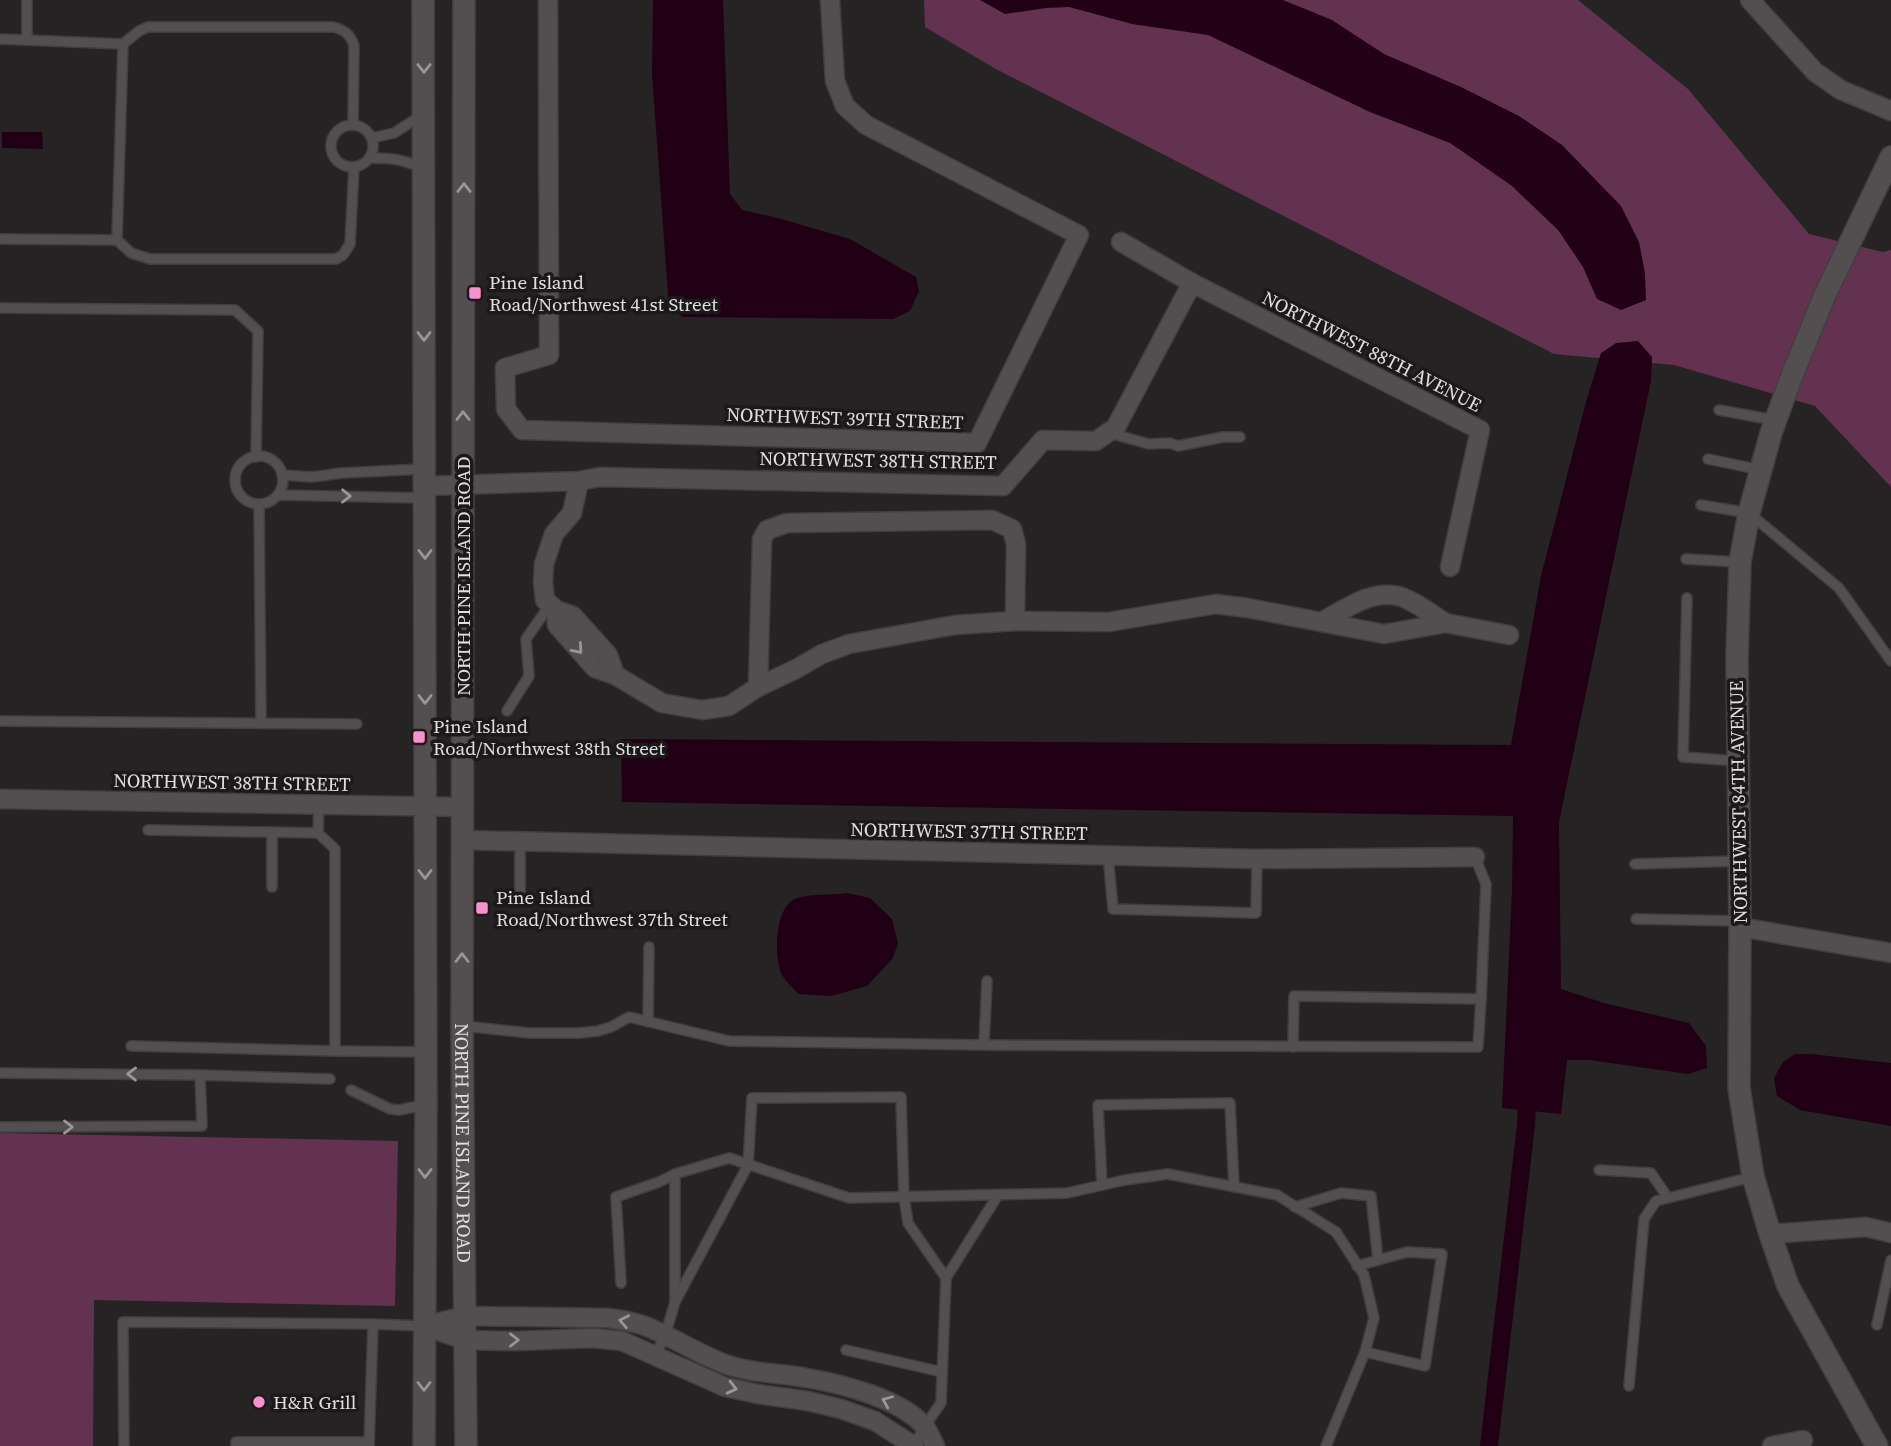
<svg xmlns="http://www.w3.org/2000/svg" width="1891" height="1446" font-family="'Source Serif 4',serif">
	<rect width="100%" height="100%" fill="#262324"/>
	<!-- green -->
	<g fill="#633250">
		<polygon points="924,0 1578,0 1688,89 1809,234 1883,252 1891,250 1891,487 1815,406 1674,365 1554,354 994,68 925,27"/>
		<polygon points="0,1133 398,1141 395,1306 94,1300 93,1446 0,1446"/>
	</g>
	<!-- water -->
	<g fill="#210015">
		<polygon points="653,0 723,0 730,194 742,210 778,218 850,239 916,277 919,291 910,311 893,319 683,317 669,308 652,74"/>
		<polygon points="980,0 1283,0 1332,20 1384,54 1461,87 1519,116 1562,145 1621,206 1639,242 1645,273 1646,300 1621,310 1597,299 1583,267 1558,230 1512,186 1450,143 1370,112 1208,35 1132,24 1069,7 1046,8 1005,14"/>
		<polygon points="2,132 42,132 43,149 2,148"/>
		<polygon points="1638,341 1652,357 1651,381 1559,822 1561,989 1604,1003 1689,1023 1706,1046 1707,1068 1688,1074 1589,1060 1567,1060 1561,1114 1502,1108 1512,890 1513,816 622,802 621,739 1511,745 1541,576 1586,402 1601,353 1616,343"/>
		<path d="M847,893L870,898L892,919L898,943L893,958L867,986L831,996L799,994C793,988 785,981 781,973C774,954 774,906 797,898C811,894 832,895 847,893Z"/>
		<polygon points="1795,1054 1811,1054 1891,1063 1891,1126 1800,1110 1777,1096 1774,1078 1783,1062"/>
	</g>
	<g fill="none" stroke-linecap="round" stroke-linejoin="round">
		<!-- canal -->
		<polyline stroke="#210015" stroke-width="18" points="1489,1446 1526,1125 1528,1087"/>
		<defs>
			<g id="lane">
				<polyline points="27,0 27,40"/>
				<path d="M0,39L123,44L139,31L148,27H333C345,30 351,35 354,46L353,124"/>
				<polyline points="123,44 117,240 131,253 150,259 336,259 343,255 350,244 354,167"/>
				<circle cx="352" cy="146" r="21"/>
				<polyline points="372,138 394,133 422,115"/>
				<path d="M370,158C391,158 402,159 422,168"/>
				<polyline points="0,239 117,240"/>
				<polyline points="0,308 235,310 258,331 256,457"/>
				<polyline points="1719,410 1774,420"/>
				<polyline points="1109,433 1149,444 1170,443 1178,446 1223,437 1240,437"/>
				<circle cx="259" cy="480" r="24"/>
				<polyline points="1708,459 1761,470"/>
				<polyline points="282,475 312,477 342,473 423,469"/>
				<polyline points="278,495 423,498"/>
				<polyline points="259,504 261,723"/>
				<polyline points="1701,505 1749,513 1839,588 1891,661"/>
				<polyline points="1686,559 1738,562"/>
				<polyline points="1687,598 1683,757 1738,761"/>
				<polyline points="507,711 529,676 526,639 549,606"/>
				<polyline points="0,721 357,724"/>
				<polyline points="148,830 318,833 319,804"/>
				<polyline points="1108,855 1113,909 1256,913 1257,859"/>
				<polyline points="1635,864 1739,861"/>
				<polyline points="272,887 272,832"/>
				<polyline points="520,897 520,842"/>
				<polyline points="1636,919 1740,921"/>
				<polyline points="648,1022 649,947"/>
				<polyline points="464,1026 529,1033 579,1033 598,1031 611,1027 629,1017 729,1041 984,1045 987,981"/>
				<polyline points="984,1045 1478,1047 1481,999"/>
				<polyline points="131,1046 335,1051 335,849 318,833"/>
				<polyline points="1293,1047 1294,996 1481,999 1486,884 1475,857"/>
				<polyline points="335,1051 425,1052"/>
				<polyline points="0,1073 200,1075 330,1079"/>
				<polyline points="351,1090 390,1109 399,1110 424,1105"/>
				<polyline points="0,1127 202,1126 200,1075"/>
				<polyline points="1599,1170 1651,1173 1668,1198"/>
				<polyline points="1102,1185 1098,1105 1230,1103 1234,1187"/>
				<polyline points="1295,1207 1341,1193 1371,1196 1378,1260"/>
				<polyline points="1357,1266 1407,1252 1442,1254 1425,1366 1365,1352"/>
				<polyline points="621,1283 616,1197 659,1182 675,1174 729,1158 849,1198 1067,1193 1125,1180 1168,1174 1277,1195 1336,1232 1364,1275 1374,1318 1365,1352 1326,1446"/>
				<polyline points="675,1302 748,1165 752,1098 901,1097 904,1197 908,1223 946,1278"/>
				<polyline points="1877,1325 1891,1260"/>
				<polyline points="846,1350 942,1372"/>
				<polyline points="655,1355 665,1336 675,1302 675,1174"/>
				<polyline points="1629,1386 1644,1219 1656,1201 1752,1177"/>
				<polyline points="124,1446 123,1322 373,1324 424,1326"/>
				<polyline points="236,1446 236,1442 369,1442"/>
				<polyline points="369,1446 373,1324"/>
				<polyline points="914,1446 924,1427 941,1403 946,1278 998,1195"/>
			</g>
			<g id="street">
				<polyline points="548,0 549,355 505,368 506,409 522,430 977,443 1079,235 866,125 845,106 835,81 830,0"/>
				<polyline points="1750,0 1815,72 1841,90 1891,111"/>
				<polyline points="1121,242 1192,283 1480,430 1450,567"/>
				<polyline points="579,481 572,513 554,534 544,564 543,583 545,600 556,610 573,616 608,655 615,675"/>
				<polyline points="425,486 579,481 600,477 1003,486 1043,440 1096,441 1116,427 1192,283"/>
				<polyline points="556,610 557,625 595,668 615,675 662,703 702,710 729,706 758,687 796,669 822,654 849,644 955,625 1015,621 1109,622 1216,604 1248,608 1384,634 1446,623 1509,635"/>
				<path d="M1321,622C1344,610 1371,589 1398,596C1410,598 1434,616 1446,623"/>
				<polyline points="758,687 762,539 767,530 787,523 992,520 1012,529 1016,544 1015,621"/>
				<polyline points="0,799 462,807"/>
				<polyline points="462,840 1257,859 1475,857"/>
				<polyline points="1740,927 1891,953"/>
				<polyline points="1770,1234 1866,1227 1891,1233"/>
				<path d="M424,1326L465,1316L608,1318C623,1320 637,1322 650,1328C676,1339 700,1355 728,1365C754,1374 781,1373 807,1378C842,1384 902,1399 925,1427C929,1432 932,1440 935,1446"/>
				<polyline points="424,1326 465,1340 516,1341 593,1338 622,1341 725,1387 758,1394 808,1401 841,1409 875,1421 914,1446"/>
				<polyline points="1772,1446 1803,1440"/>
			</g>
			<g id="secondary">
				<polyline points="423,0 426,1104 424,1446"/>
				<path id="s1" d="M464,0L462,1026L466,1446"/>
				<polyline points="1877,1446 1788,1286 1770,1234 1753,1176 1739,1088 1740,927 1737,656 1740,562 1749,513 1771,433 1791,378 1824,297 1891,157"/>
			</g>
		</defs>
		<!-- lane casing -->
		<use href="#lane" stroke="#413e40" stroke-width="12"/>
		<!-- street casing -->
		<use href="#street" stroke="#413e40" stroke-width="21"/>
		<!-- secondary casing -->
		<use href="#secondary" stroke="#413e40" stroke-width="24"/>
		<!-- lane -->
		<use href="#lane" stroke="#534f51" stroke-width="9"/>
		<!-- street -->
		<use href="#street" stroke="#534f51" stroke-width="18"/>
		<!-- secondary -->
		<use href="#secondary" stroke="#534f51" stroke-width="21"/>
	</g>
	<!-- one-way arrows -->
	<defs><path id="oneway-chevron" d="M-2-3.5L2.5 0L-2 3.5" fill="none" stroke-width="1.6" stroke-linecap="round" stroke-linejoin="round" transform="scale(1.75)"/></defs>
	<g stroke="#9a9698">
		<use href="#oneway-chevron" transform="translate(424 68) rotate(90)"/>
		<use href="#oneway-chevron" transform="translate(464 188) rotate(-90)"/>
		<use href="#oneway-chevron" transform="translate(424 336) rotate(90)"/>
		<use href="#oneway-chevron" transform="translate(463 416) rotate(-90)"/>
		<use href="#oneway-chevron" transform="translate(346 496) rotate(1)"/>
		<use href="#oneway-chevron" transform="translate(425 554) rotate(90)"/>
		<use href="#oneway-chevron" transform="translate(578 649) rotate(49)"/>
		<use href="#oneway-chevron" transform="translate(425 699) rotate(90)"/>
		<use href="#oneway-chevron" transform="translate(425 874) rotate(90)"/>
		<use href="#oneway-chevron" transform="translate(462 958) rotate(-90)"/>
		<use href="#oneway-chevron" transform="translate(132 1074) rotate(-179)"/>
		<use href="#oneway-chevron" transform="translate(68 1127)"/>
		<use href="#oneway-chevron" transform="translate(425 1173) rotate(90)"/>
		<use href="#oneway-chevron" transform="translate(624 1321) rotate(-169)"/>
		<use href="#oneway-chevron" transform="translate(514 1340)"/>
		<use href="#oneway-chevron" transform="translate(424 1386) rotate(90)"/>
		<use href="#oneway-chevron" transform="translate(732 1388) rotate(14)"/>
		<use href="#oneway-chevron" transform="translate(887 1401) rotate(-157)"/>
	</g>
	<!-- markers -->
	<g fill="#f790ce" stroke="#1c191b" stroke-width="2.5">
		<rect x="468" y="286" width="14" height="14" rx="3.5"/>
		<rect x="412" y="730" width="14" height="14" rx="3.5"/>
		<rect x="475" y="901" width="14" height="14" rx="3.5"/>
		<circle cx="259" cy="1402" r="7"/>
	</g>
	<g text-anchor="middle" stroke-width="7" stroke-linejoin="round" paint-order="stroke">
		<!-- poi labels -->
		<g font-size="19" fill="#e0dedf" stroke="#1c191b" text-anchor="start">
			<text x="489" y="289">Pine Island<tspan x="489" dy="22">Road/Northwest 41st Street</tspan></text>
			<text x="433" y="733">Pine Island<tspan x="433" dy="22">Road/Northwest 38th Street</tspan></text>
			<text x="496" y="904">Pine Island<tspan x="496" dy="22">Road/Northwest 37th Street</tspan></text>
			<text x="273" y="1409">H&amp;R Grill</text>
		</g>
		<!-- street labels -->
		<g font-size="19" fill="#e0dedf" stroke="#1c191b">
			<text transform="translate(1372 351) rotate(27)" y="7">NORTHWEST 88TH AVENUE</text>
			<text transform="translate(845 418) rotate(2)" y="7">NORTHWEST 39TH STREET</text>
			<text transform="translate(878 460) rotate(1)" y="7">NORTHWEST 38TH STREET</text>
			<text transform="translate(463 576) rotate(-90)" y="7">NORTH PINE ISLAND ROAD</text>
			<text transform="translate(232 782) rotate(1)" y="7">NORTHWEST 38TH STREET</text>
			<text transform="translate(1738 802) rotate(-91)" y="7">NORTHWEST 84TH AVENUE</text>
			<text transform="translate(969 831) rotate(1)" y="7">NORTHWEST 37TH STREET</text>
			<text dy="7" stroke="none"><textPath href="#s1" startOffset="1143">NORTH PINE ISLAND ROAD</textPath></text>
		</g>
	</g>
</svg>
